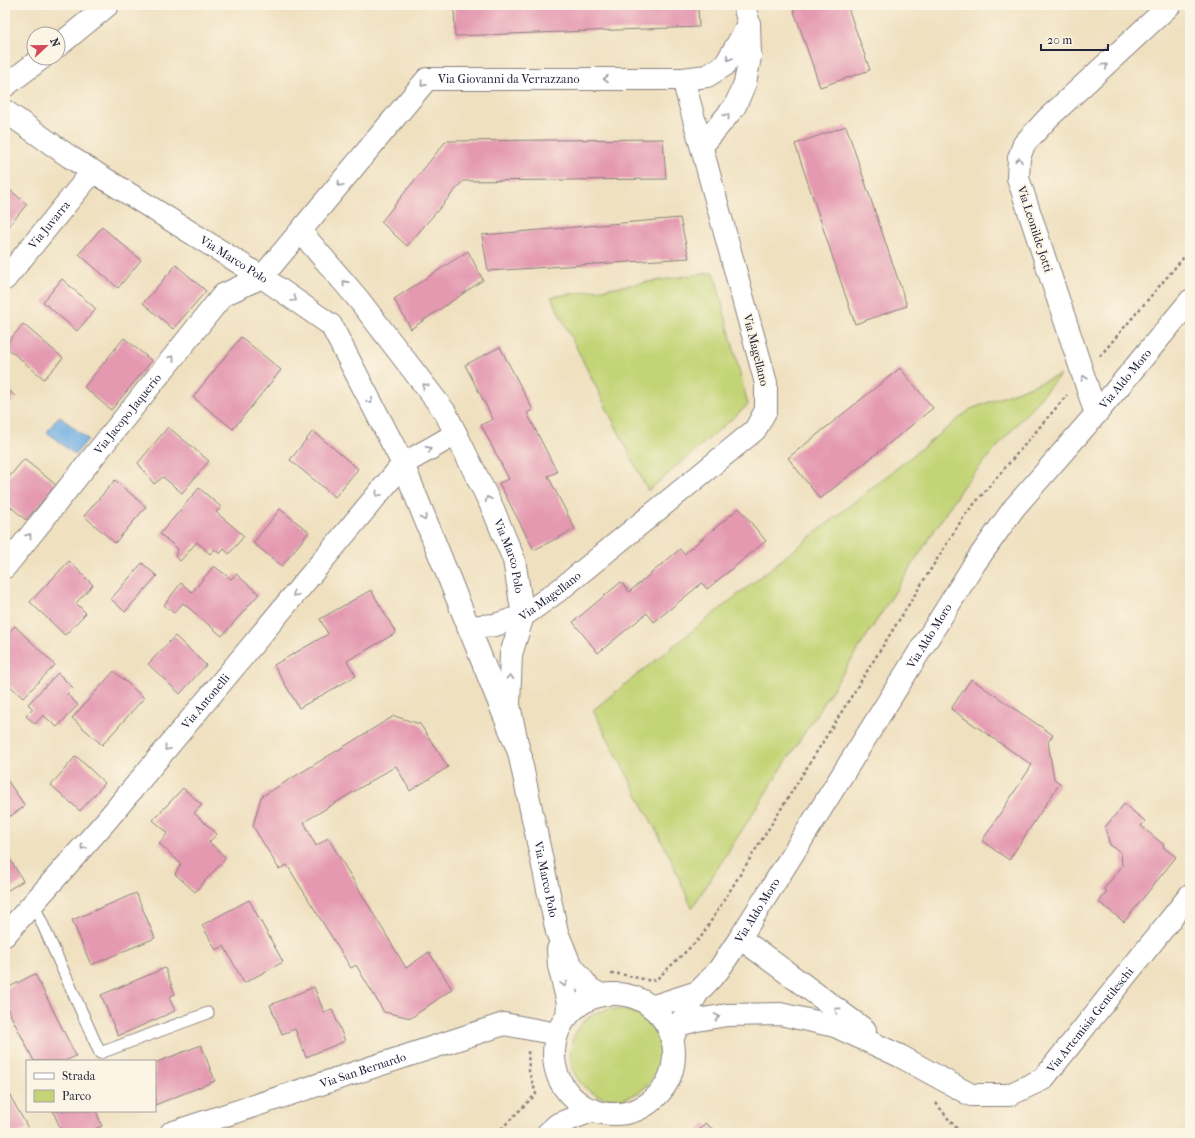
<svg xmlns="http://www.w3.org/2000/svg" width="1195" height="1138" font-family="'IM FELL French Canon',serif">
	<rect width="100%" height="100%" fill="#fcf5e5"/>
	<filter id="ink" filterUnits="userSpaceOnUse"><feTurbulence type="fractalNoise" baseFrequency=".025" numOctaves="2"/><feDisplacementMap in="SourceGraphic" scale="8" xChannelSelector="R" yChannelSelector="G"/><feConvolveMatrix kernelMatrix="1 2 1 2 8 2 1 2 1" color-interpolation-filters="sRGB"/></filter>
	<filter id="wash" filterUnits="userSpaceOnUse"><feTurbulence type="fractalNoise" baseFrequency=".012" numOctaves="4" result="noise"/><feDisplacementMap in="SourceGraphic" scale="16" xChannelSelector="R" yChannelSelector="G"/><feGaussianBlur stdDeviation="0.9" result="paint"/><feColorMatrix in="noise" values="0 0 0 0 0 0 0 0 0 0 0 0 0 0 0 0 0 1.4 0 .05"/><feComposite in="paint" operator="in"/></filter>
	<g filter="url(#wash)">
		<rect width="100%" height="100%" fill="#efe0bf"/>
		<!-- green -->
		<g fill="#c3d476" stroke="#727b58">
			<polygon points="714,272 748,405 648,491 551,297"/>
			<polygon points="1060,375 963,486 692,908 670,857 593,710 971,409"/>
			<circle cx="615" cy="1054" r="45"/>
		</g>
		<!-- water -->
		<polygon fill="#6fade2" stroke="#48688e" points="59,416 88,439 75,455 47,432"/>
		<g id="blocks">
			<!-- building -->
			<g fill="#e499b1">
				<polygon points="454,5 698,5 699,27 455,36"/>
				<polygon points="792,5 847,5 870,70 820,87"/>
				<polygon points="846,126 907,306 855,324 795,144"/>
				<polygon points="663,139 666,179 463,181 407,246 381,222 446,141"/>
				<polygon points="5,186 27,204 5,231"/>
				<polygon points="680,218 689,258 488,271 482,235"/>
				<polygon points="102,227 141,260 118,288 79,254"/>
				<polygon points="468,251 483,280 411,329 394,299"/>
				<polygon points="176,265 206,291 173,329 143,303"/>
				<polygon points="62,279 96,309 77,331 43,302"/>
				<polygon points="23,324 63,358 44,379 5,346"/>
				<polygon points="241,337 281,370 233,429 193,397"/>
				<polygon points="124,338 152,361 111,410 84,387"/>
				<polygon points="500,347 533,410 527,413 557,472 548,476 575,529 534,550 499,483 509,479 481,425 493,419 465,365"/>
				<polygon points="900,368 933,408 820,499 788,458"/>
				<polygon points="5,387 15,396 5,407"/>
				<polygon points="168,427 209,461 182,493 163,477 154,484 138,463"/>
				<polygon points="313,431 358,469 335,497 290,460"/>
				<polygon points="24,459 56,485 26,520 5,502 5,482"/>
				<polygon points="115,480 146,507 115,543 84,516"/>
				<polygon points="199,488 221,507 216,512 244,536 229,554 224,549 220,554 214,549 210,554 197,542 180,561 175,556 178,549 160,534"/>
				<polygon points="739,508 766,541 707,589 702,583 654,622 647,613 598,653 573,622 621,582 629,592 680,549 684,554"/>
				<polygon points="280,509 309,532 282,566 253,543"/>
				<polygon points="69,561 93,585 76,603 86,613 65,635 30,602"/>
				<polygon points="142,563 157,576 125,612 111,599"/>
				<polygon points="214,566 231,579 236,574 259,594 222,636 183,603 174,613 164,605 181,583 192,592"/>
				<polygon points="371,590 396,633 347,661 356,676 299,708 274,665 328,634 320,619"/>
				<polygon points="15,626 55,665 23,698 5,681 5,636"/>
				<polygon points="175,636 206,665 180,694 148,664"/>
				<polygon points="114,671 144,698 102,745 72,718"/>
				<polygon points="58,673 73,688 67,694 78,705 57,727 43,715 35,724 26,716 33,709 28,704"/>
				<polygon points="971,679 1053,735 1048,742 1054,779 1060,783 1009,860 982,841 1032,765 951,709"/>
				<polygon points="394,716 420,724 448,767 410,791 396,766 304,822 316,846 328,838 406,968 429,952 452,989 411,1018 384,1012 356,965 351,968 287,865 279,869 253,826 261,797"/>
				<polygon points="76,756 105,783 80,811 51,785"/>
				<polygon points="5,777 25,806 5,820"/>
				<polygon points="183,788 202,805 194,813 217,834 209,842 226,858 195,892 175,874 181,864 159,843 168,833 153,820"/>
				<polygon points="1124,804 1145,821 1141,826 1164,845 1163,847 1176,857 1124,922 1099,902 1107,892 1104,889 1122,866 1121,852 1110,845 1105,827"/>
				<polygon points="5,850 23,881 5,892"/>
				<polygon points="136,893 155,938 91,965 72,920"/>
				<polygon points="249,900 283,962 244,983 224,946 216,950 202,925"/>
				<polygon points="165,968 175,994 169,997 175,1011 118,1036 101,995"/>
				<polygon points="35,974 76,1056 65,1061 34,1061 5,1004 5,989"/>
				<polygon points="314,987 324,1012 332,1009 345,1041 306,1057 295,1029 282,1034 270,1005"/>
				<polygon points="201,1045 215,1081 155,1105 155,1063"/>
				<polygon points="9,1094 28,1128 19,1133 5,1133 5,1096"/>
				<polygon points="53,1111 96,1111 102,1126 84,1133 62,1133"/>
				<polygon points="705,1123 718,1133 697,1133"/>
			</g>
		</g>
	</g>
	<g filter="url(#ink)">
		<use href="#blocks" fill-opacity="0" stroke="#88817d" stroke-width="1"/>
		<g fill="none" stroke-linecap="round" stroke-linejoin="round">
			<defs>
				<polyline id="lane" points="33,903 100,1053 208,1013"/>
				<g id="street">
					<path id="s1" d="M5,111L70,157L262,277L331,325L403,464L521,757"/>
					<polyline points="702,146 735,106 745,83 750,57 749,24 744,5"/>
					<path id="s2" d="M299,234L307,239L359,300L445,412L493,509L514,560L523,616L511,654L509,705L557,932L569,962L590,989L601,995"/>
					<path id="s3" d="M5,279L93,171"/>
					<polyline points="1096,414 1018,178 1019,158 1024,144 1048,118 1170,5"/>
					<path id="s4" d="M5,567L223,295L262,277L427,79H683L707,76L725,65L749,24"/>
					<path id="s5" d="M468,627L495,625L523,616L562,588L755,430L766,410V383L683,79"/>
					<path id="s6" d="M5,935L106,821L403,464L456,434"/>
					<polyline points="740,938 865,1030"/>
					<polyline points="558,949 559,966 568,1003 567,1017"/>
					<circle cx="614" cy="1054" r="60"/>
					<polyline points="651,1007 698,992"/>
					<path id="s7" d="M679,1025L697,1020L727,1015L780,1014L835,1026L900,1056L971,1095H1009L1043,1079L1190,895"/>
					<path id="s8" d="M672,1038L698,992L718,971L740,938L975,563L1014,508L1096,414L1190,301"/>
					<path id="s9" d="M171,1133L504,1024L557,1034"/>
					<polyline points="548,1133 558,1124 594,1110"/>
				</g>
				<g id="secondary">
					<polyline points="58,46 108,5"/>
					<polyline points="5,86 42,58"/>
				</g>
			</defs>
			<!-- lane casing -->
			<use href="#lane" stroke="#88817d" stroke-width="13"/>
			<!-- street casing -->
			<use href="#street" stroke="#88817d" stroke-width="24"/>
			<!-- secondary casing -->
			<use href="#secondary" stroke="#88817d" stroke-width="24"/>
			<!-- path -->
			<g stroke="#88817d" stroke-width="2.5" stroke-dasharray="3 3" stroke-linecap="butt">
				<polyline points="1100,356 1190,250"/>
				<polyline points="611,974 620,974 652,981 658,978 701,937 964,516 1067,395"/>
				<polyline points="936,1103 950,1121 961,1133"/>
				<polyline points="497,1133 536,1094 529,1071 528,1050"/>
			</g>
			<!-- lane -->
			<use href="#lane" stroke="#fff" stroke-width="11"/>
			<!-- street -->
			<use href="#street" stroke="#fff" stroke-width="22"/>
			<!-- secondary -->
			<use href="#secondary" stroke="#fff" stroke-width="22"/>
		</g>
		<!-- one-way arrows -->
		<defs><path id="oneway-chevron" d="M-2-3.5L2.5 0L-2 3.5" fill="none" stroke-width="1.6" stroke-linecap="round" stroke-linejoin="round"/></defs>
		<g stroke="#9c9ca7">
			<use href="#oneway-chevron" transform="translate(729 58) rotate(120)"/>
			<use href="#oneway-chevron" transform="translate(1105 66) rotate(-43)"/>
			<use href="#oneway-chevron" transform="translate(606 79) rotate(-180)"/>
			<use href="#oneway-chevron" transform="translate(423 84) rotate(132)"/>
			<use href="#oneway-chevron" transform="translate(727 116) rotate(-51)"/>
			<use href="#oneway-chevron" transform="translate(1019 160) rotate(-81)"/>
			<use href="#oneway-chevron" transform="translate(340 184) rotate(130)"/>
			<use href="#oneway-chevron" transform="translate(345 283) rotate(-131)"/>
			<use href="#oneway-chevron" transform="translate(294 299) rotate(35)"/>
			<use href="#oneway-chevron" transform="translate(172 358) rotate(-51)"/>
			<use href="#oneway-chevron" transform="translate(1084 378) rotate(-109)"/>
			<use href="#oneway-chevron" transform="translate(425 386) rotate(-127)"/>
			<use href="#oneway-chevron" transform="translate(370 401) rotate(63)"/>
			<use href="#oneway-chevron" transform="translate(429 449) rotate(-29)"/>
			<use href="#oneway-chevron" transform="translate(378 494) rotate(130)"/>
			<use href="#oneway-chevron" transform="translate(488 499) rotate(-116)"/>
			<use href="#oneway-chevron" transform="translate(424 518) rotate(68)"/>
			<use href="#oneway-chevron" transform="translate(29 536) rotate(-51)"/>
			<use href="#oneway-chevron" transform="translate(295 594) rotate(130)"/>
			<use href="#oneway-chevron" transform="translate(510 677) rotate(-87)"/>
			<use href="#oneway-chevron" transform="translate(167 748) rotate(130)"/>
			<use href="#oneway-chevron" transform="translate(83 847) rotate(131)"/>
			<use href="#oneway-chevron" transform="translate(564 984) rotate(76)"/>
			<use href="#oneway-chevron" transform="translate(837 1010) rotate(-143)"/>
			<use href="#oneway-chevron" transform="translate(717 1017) rotate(-10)"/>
		</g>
	</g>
	<g text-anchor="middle" stroke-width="4" stroke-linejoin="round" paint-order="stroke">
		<!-- street labels -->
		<g font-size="12" fill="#22223b" stroke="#fcf5e5">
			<text dy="4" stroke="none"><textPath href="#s4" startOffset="731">Via Giovanni da Verrazzano</textPath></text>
			<text dy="4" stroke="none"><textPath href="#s3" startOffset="70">Via Juvarra</textPath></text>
			<text transform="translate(1035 229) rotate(72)" y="4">Via Leonilde Jotti</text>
			<text dy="4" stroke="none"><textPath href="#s1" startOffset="273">Via Marco Polo</textPath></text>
			<text transform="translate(756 350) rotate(76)" y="4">Via Magellano</text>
			<text dy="4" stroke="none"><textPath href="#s8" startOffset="802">Via Aldo Moro</textPath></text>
			<text dy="4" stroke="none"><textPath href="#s4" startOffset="196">Via Jacopo Jaquerio</textPath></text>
			<text dy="4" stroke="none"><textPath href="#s2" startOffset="389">Via Marco Polo</textPath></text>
			<text dy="4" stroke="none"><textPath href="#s5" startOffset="90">Via Magellano</textPath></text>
			<text dy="4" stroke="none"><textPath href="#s8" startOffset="478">Via Aldo Moro</textPath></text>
			<text dy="4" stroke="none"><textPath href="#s6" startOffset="308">Via Antonelli</textPath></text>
			<text dy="4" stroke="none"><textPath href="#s2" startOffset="720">Via Marco Polo</textPath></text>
			<text dy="4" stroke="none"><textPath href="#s8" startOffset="154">Via Aldo Moro</textPath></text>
			<text dy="4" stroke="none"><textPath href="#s7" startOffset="462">Via Artemisia Gentileschi</textPath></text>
			<text dy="4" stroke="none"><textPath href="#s9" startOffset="202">Via San Bernardo</textPath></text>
		</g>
	</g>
	<!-- margin -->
	<rect width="1195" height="1138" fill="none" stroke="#fcf5e5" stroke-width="20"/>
	<!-- legend -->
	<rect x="26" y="1060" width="130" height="52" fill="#fcf5e5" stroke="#a5a1a1"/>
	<rect x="34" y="1073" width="20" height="6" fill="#ffffff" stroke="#a5a1a1"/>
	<text x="62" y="1080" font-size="12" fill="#22223b">Strada</text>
	<rect x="34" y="1090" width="20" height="12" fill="#c3d476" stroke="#a5a1a1"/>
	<text x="62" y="1100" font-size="12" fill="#22223b">Parco</text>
	<!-- north arrow -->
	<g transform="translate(46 46) rotate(68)"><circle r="19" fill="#fcf5e5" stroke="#a5a1a1"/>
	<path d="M0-3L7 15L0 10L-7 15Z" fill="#d1495b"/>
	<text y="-6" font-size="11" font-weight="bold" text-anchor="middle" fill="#22223b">N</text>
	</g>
	<!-- scale -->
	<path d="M1041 44v6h67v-6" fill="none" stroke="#22223b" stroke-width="2"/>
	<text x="1047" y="44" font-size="12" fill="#22223b" stroke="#fcf5e5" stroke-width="3" paint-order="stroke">20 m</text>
</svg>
